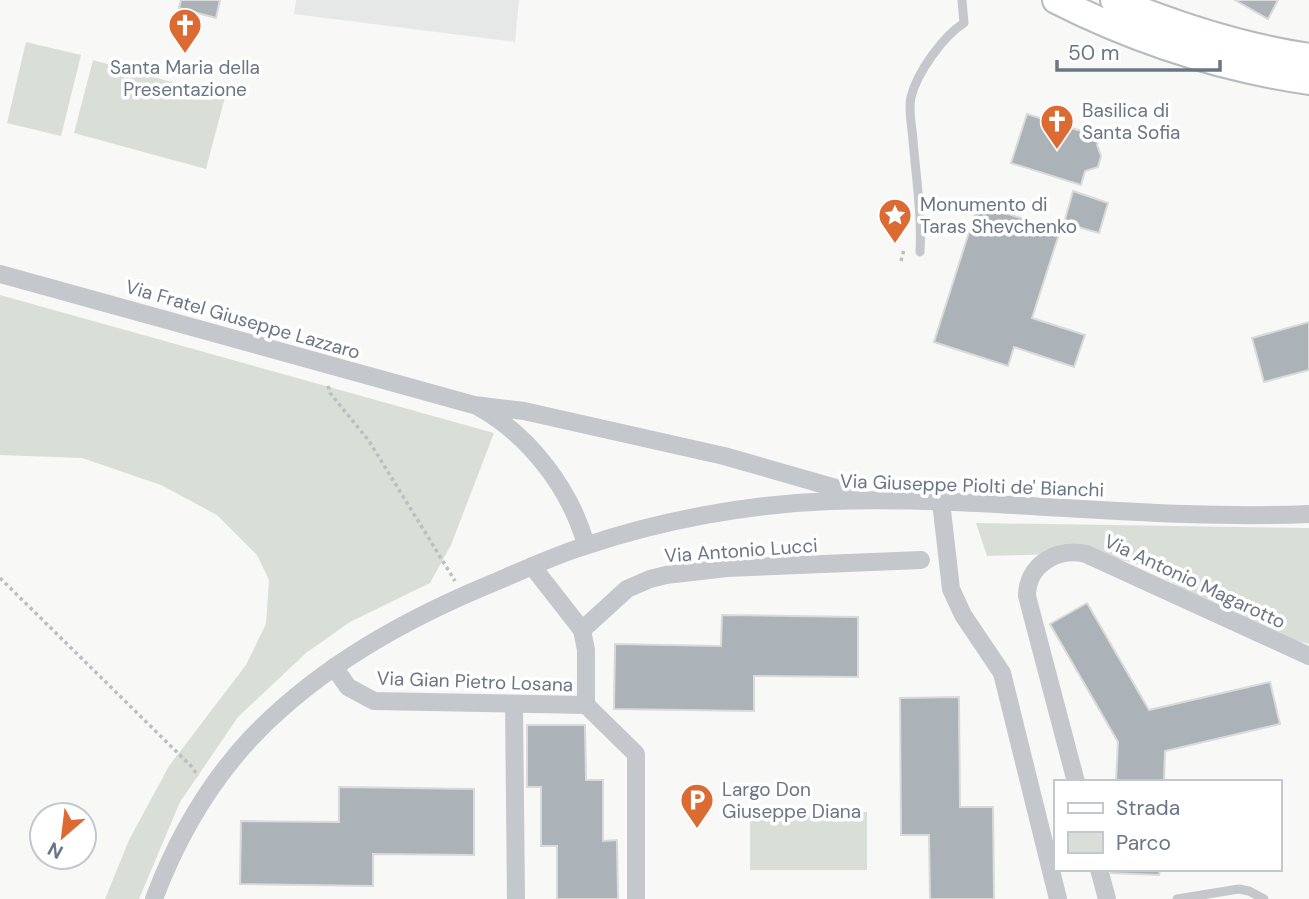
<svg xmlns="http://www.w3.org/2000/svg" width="1309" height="899" font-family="'DM Sans',sans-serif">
	<rect width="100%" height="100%" fill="#f8f8f6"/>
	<!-- built -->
	<polygon fill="#e6e7e7" points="296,0 519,0 515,42 294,14"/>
	<!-- green -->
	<g fill="#d9dfd7">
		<polygon points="26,42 81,55 61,136 7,123"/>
		<polygon points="93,60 225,97 206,169 74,133"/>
		<polygon points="0,295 494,433 451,545 430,583 350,622 306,653 238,717 180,802 139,899 105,899 129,840 169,766 246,665 266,624 269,580 257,555 217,515 161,485 82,458 0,455"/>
		<polygon points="976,523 1309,528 1309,644 1290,639 1198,597 1140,565 1093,553 987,556"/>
		<rect x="750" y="812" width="117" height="58"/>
	</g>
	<!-- building -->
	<g fill="#abb2b8" stroke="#dadad8" stroke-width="2">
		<polygon points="181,0 220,0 216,18 179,8"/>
		<polygon points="1235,0 1278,0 1268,19"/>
		<polygon points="1027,114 1100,137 1097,145 1101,156 1098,167 1085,171 1081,185 1011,163"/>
		<polygon points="1073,191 1108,203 1099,233 1064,223"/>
		<polygon points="978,204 1060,231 1032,318 1085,335 1074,367 1014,347 1008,366 934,342"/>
		<polygon points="1309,322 1309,370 1264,382 1252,338"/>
		<polygon points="1087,603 1149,710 1270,682 1280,724 1165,751 1164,782 1116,782 1118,742 1050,624"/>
		<polygon points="722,615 858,617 858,677 754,676 754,711 614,709 615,644 721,646"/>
		<polygon points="959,697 960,807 993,807 994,899 930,899 929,835 901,835 900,698"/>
		<polygon points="527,725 585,725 586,780 603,780 603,841 617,840 618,899 557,899 557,846 541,846 541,787 527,787"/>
		<polygon points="339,787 474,789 474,855 373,854 373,886 240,884 241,821 339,822"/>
		<polygon points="1112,869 1160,869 1159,875 1111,873"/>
	</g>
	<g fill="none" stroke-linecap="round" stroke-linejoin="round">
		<defs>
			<g id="secondary">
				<path d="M1056,0C1135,40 1221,68 1309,81"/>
				<path d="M1114,0C1177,26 1241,47 1309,57"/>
			</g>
		</defs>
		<!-- secondary casing -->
		<use href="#secondary" stroke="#b7bbbf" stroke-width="30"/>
		<!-- path -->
		<g stroke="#bcbec1" stroke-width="3.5" stroke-dasharray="3.5 3.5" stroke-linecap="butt">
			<polyline points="901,261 904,249"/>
			<polyline points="328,386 330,393 369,441 455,581"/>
			<polyline points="0,578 191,766 198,776"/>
		</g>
		<!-- service -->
		<g stroke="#c4c7cb" stroke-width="9">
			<path d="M920,252C922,215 916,177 913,140C912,126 908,110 911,97C917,73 943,36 964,23L962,0"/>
			<polyline points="1177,899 1239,889 1249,891 1264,899"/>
		</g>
		<!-- minor -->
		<g stroke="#c4c7cb" stroke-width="18">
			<polyline points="0,274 474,405 524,411 724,456 860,495"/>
			<path d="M480,408C530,436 571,490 586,545"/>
			<polyline points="941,502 951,589 963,615 1002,673 1058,899"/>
			<polyline points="532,566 582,630 586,650 586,705 636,754 636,899"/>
			<polyline points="582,630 627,589 650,579 666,575 727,568 921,560"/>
			<polyline points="334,667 348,687 374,701 586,705"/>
			<polyline points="514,704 516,899"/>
			<path d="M1076,782L1027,596C1027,565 1057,547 1086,554L1309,656"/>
			<polyline points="1099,869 1107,899"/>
			<path d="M154,899C176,840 209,783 252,737C321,665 409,617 500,580C528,568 556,555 585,546C661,520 750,504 830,501C990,496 1149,521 1309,514"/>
		</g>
		<!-- secondary -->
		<use href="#secondary" stroke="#fff" stroke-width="26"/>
	</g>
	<!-- icons -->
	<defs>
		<symbol id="church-pin" viewBox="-11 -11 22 30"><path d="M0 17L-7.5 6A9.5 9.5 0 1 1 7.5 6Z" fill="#db6a33" stroke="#fff"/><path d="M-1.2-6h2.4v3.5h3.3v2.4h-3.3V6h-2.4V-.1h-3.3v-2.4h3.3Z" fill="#fff"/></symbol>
		<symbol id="sight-pin" viewBox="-11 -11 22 30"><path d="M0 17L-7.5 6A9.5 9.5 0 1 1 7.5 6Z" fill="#db6a33" stroke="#fff"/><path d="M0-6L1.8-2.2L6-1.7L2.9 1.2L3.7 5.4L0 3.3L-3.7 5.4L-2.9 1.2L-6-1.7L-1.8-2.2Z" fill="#fff"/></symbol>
		<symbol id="parking-pin" viewBox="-11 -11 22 30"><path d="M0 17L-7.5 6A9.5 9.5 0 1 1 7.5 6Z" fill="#db6a33" stroke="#fff"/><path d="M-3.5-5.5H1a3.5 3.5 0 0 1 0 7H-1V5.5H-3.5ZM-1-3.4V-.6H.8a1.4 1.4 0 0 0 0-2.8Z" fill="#fff"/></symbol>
	</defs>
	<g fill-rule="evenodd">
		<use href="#church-pin" x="166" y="6" width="38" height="52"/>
		<use href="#church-pin" x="1038" y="102" width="38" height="52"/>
		<use href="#sight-pin" x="876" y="196" width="38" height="52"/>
		<use href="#parking-pin" x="678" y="781" width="38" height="52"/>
	</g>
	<g text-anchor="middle" stroke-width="7" stroke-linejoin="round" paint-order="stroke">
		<!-- poi labels -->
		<g font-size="19" fill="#697685" stroke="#fff" text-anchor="start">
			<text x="185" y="74" text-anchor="middle">Santa Maria della<tspan x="185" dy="22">Presentazione</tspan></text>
			<text x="1082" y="117">Basilica di<tspan x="1082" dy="22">Santa Sofia</tspan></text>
			<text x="920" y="211">Monumento di<tspan x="920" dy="22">Taras Shevchenko</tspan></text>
			<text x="722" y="796">Largo Don<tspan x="722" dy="22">Giuseppe Diana</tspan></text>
		</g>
		<!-- street labels -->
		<g font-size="19" fill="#697685" stroke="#fff">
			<text transform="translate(243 319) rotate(16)" y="7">Via Fratel Giuseppe Lazzaro</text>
			<text transform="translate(972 485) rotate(2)" y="7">Via Giuseppe Piolti de' Bianchi</text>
			<text transform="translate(741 550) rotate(-4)" y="7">Via Antonio Lucci</text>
			<text transform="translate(1195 581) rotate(25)" y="7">Via Antonio Magarotto</text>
			<text transform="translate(475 681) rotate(2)" y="7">Via Gian Pietro Losana</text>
		</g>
	</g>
	<!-- legend -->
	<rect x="1054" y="780" width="228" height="91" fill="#ffffff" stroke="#c3c8ce" stroke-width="2"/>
	<rect x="1068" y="803" width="35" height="10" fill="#ffffff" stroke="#c3c8ce" stroke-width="2"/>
	<text x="1116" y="815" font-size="21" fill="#697685">Strada</text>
	<rect x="1068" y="832" width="35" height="21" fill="#d9dfd7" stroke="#c3c8ce" stroke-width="2"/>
	<text x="1116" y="850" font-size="21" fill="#697685">Parco</text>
	<!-- north arrow -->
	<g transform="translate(63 836) rotate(208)"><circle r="33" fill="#ffffff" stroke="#c3c8ce" stroke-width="2"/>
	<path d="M0-5L12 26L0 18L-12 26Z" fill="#db6a33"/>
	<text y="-10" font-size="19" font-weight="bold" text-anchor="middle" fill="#697685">N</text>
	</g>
	<!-- scale -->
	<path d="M1057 60v10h163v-10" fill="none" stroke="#697685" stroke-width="3.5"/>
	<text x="1068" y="60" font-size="21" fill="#697685" stroke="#ffffff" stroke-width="5" paint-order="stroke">50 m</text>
</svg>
